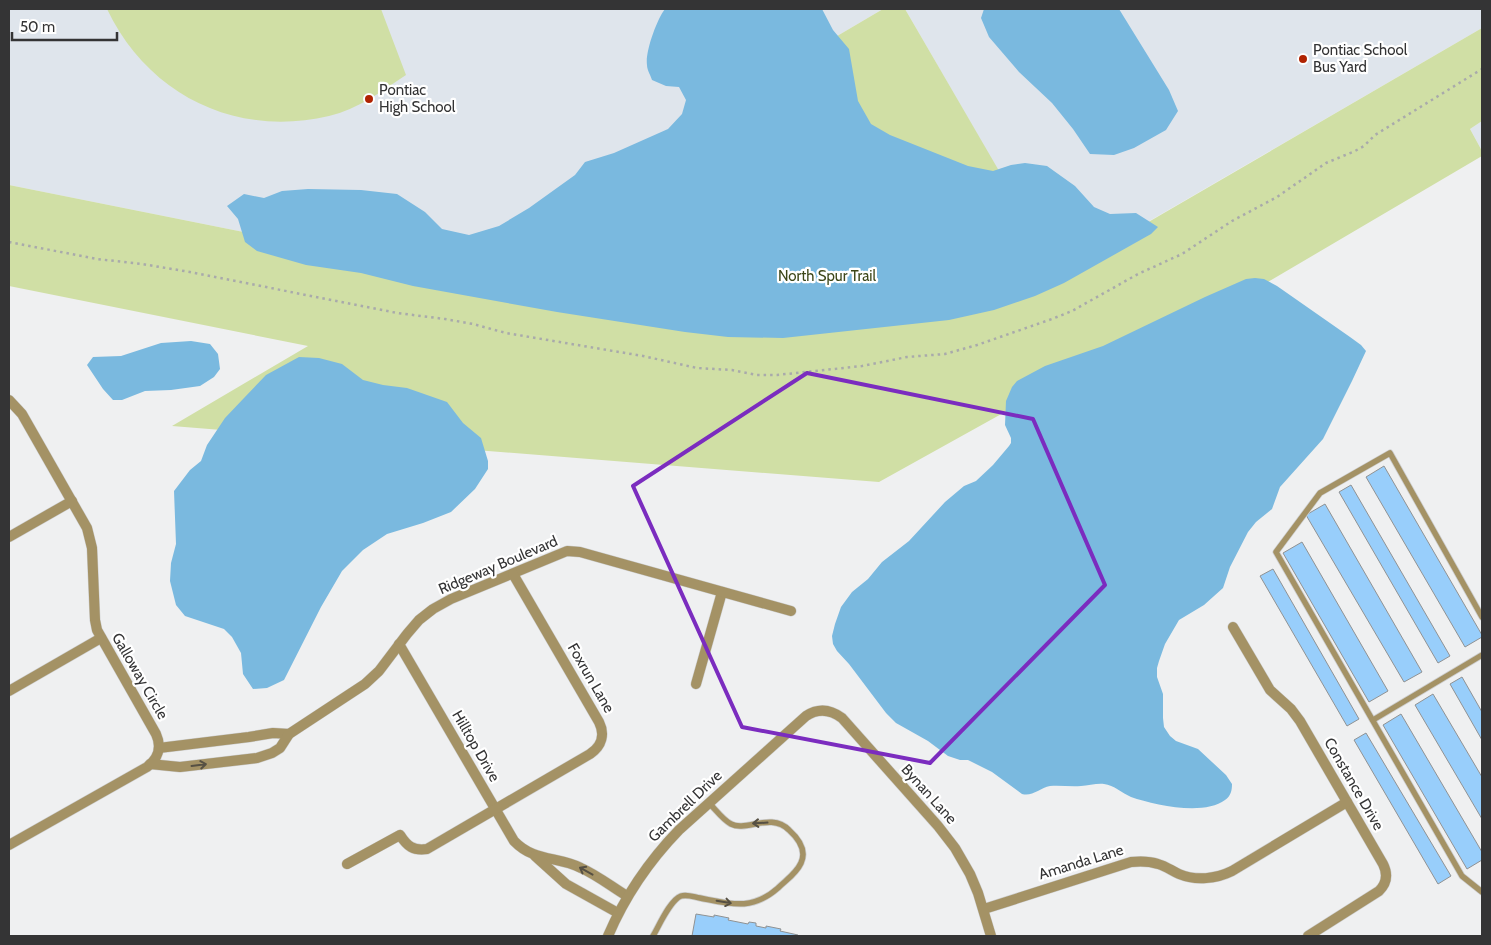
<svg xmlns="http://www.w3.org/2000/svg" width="1491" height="945" font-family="Cabin,sans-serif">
	<rect width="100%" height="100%" fill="#eff0f1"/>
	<!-- built -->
	<g fill="#dfe5ec">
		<polygon points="9,9 883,9 438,271 9,185"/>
		<polygon points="905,9 1482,9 1482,28 1058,274"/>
		<polygon points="1482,121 1482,151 1470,129"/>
	</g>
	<!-- green -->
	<g fill="#d0dfa5">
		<path d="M107,9H381L406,75C382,91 358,109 329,116C236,138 148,95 107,9Z"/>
		<polygon points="883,9 905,9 1059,274 1482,28 1482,121 1470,129 1482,151 1482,156 1115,372 1106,356 879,482 172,426 308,346 9,286 9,185 438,271"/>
	</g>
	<!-- water -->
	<g fill="#7ab9df">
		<path d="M665,9H822L833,30L849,49L858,101L871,124L890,135L968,166L993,171L1011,165L1025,163L1047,166L1075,186L1094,207L1110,214L1136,213L1158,227L1151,234L1064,283L1035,296L994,310L949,320L783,338L728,337L685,332L557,312L413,286L361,273L306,265L257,251L245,242L238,219L227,206L244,194L264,198L282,191L308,189L361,190L397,194L425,212L442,229L469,235L499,226L529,208L575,175L585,162L614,153L668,129L682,114L686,100L679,87L666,86L652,80C651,76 647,70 647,65C645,52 657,19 665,9Z"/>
		<polygon points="984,9 1119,9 1169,90 1178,111 1166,130 1134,148 1114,155 1090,154 1073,129 1052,103 1019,72 989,37 981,18"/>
		<path d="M1255,278L1264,279L1277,286L1350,337L1361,345L1366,351L1352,381L1323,439L1280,487L1272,509L1256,522L1248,532L1230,567L1223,588L1204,605L1179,620L1165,644L1159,661L1157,668V677L1163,694V718L1164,727L1170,736L1176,741L1198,749L1226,775L1232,784C1232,790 1231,796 1225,800C1204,816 1154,805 1131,797C1122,793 1114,785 1104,784C1097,783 1088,786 1081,786C1071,787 1060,785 1050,786C1040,788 1032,797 1022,794L992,772L968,760H960L948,756L928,741L896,723L886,713L849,664L837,651L833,644L832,636L835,624L841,607L852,592L868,579L882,562L909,541L945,502L964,486L976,481L993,465L1009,446L1011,443V438L1005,425L1006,401L1012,387L1017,381L1045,366L1103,346L1205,297L1246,279Z"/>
		<polygon points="191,341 210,344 218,354 220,369 214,377 200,386 171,390 145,391 122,400 113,400 103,389 87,365 93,357 121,356 161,343"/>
		<polygon points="299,357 319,358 342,364 363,380 383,385 407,388 447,402 463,423 481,438 488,461 488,469 475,489 451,512 423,523 387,534 363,550 342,571 321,607 284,680 267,688 253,689 243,674 241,653 232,637 224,629 185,616 176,605 170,581 171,563 176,544 174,491 190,470 201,461 207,445 225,418 244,398 266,375"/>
	</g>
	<!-- building -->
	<g fill="#98cefb" stroke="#909293">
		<polygon points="1384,466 1482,635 1482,637 1465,647 1366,477"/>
		<polygon points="1351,485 1450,656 1438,663 1339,492"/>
		<polygon points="1325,504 1422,672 1404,682 1306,515"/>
		<polygon points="1302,542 1388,691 1369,702 1283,553"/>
		<polygon points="1273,569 1359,719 1347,726 1260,576"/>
		<polygon points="1462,677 1482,712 1482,740 1450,684"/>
		<polygon points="1433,694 1482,777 1482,819 1415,705"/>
		<polygon points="1401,714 1482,852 1482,860 1467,869 1383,725"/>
		<polygon points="1366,733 1451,876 1438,884 1354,740"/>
		<polygon points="696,914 714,917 714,915 729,918 728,920 748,924 749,922 756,923 756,926 766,928 766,926 781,929 780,931 798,935 798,936 692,936"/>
	</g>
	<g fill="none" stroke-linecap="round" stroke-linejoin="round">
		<defs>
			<g id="service">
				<polyline points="1482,617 1390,453 1320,493 1276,552 1462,876 1482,892"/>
				<polyline points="1373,720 1482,655"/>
				<path d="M653,936C659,926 670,900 681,896C687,894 694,897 700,898C731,904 752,911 778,888C786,880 796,874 801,863C807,850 799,839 789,830C771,812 746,832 731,824C723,820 716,810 709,803"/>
			</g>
			<g id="minor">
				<path d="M9,400L22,414L87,528L92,548L95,620L97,630L156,734C162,747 158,759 147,767L9,845"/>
				<polyline points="9,537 72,501"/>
				<path d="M1233,627L1270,690L1291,709L1300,721L1383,864C1388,874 1387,883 1379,891L1308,936"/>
				<path d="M399,644L514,841C534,862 557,856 581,868C597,875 612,887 627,896"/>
				<polyline points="696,684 722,592"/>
				<polyline points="9,691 101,638"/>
				<polyline points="159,748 249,737 273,733 289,734"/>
				<polyline points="150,764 180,767 257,758 272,753 280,748 289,734 365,684 379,671 407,634 419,620 433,609 451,599 567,551 580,552 791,611"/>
				<polyline points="535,856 566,884 618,913"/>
				<path d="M347,864L400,835C407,846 413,851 427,849L590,754C602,746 605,734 599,722L513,574"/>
				<path d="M984,909L1131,862C1140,861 1149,861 1158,864C1166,866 1172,871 1179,874C1196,881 1216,879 1232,871L1347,802"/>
				<path d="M608,936C625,896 648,862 679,830L806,716C818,708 830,709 842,718L938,826L955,848L970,874L978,893L991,936"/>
			</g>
		</defs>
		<!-- service casing -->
		<use href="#service" stroke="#cdcecf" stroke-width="7"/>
		<!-- minor casing -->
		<use href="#minor" stroke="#cdcecf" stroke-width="11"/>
		<!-- path -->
		<polyline stroke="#a9aaab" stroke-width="2.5" stroke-dasharray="2.5 4" stroke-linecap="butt" points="9,242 97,259 142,264 190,272 397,313 445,319 473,324 506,333 643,356 697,368 732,370 757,375 777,375 862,366 907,357 945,354 977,345 1052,319 1072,311 1138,274 1182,254 1232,221 1277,197 1326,163 1355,151 1364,146 1375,135 1482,69"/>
		<!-- service -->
		<use href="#service" stroke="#a49265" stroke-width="5.5"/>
		<!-- minor -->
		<use href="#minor" stroke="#a49265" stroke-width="10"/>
	</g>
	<!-- one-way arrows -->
	<defs><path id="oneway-shaft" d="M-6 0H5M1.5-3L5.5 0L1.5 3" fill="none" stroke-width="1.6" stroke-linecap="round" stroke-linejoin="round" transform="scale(1.25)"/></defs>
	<g stroke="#565043">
		<use href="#oneway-shaft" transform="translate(199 765) rotate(-7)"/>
		<use href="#oneway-shaft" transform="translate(760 823) rotate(177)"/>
		<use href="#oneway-shaft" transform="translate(586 871) rotate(-151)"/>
		<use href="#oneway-shaft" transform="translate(724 902) rotate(10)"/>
	</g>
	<!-- marked area -->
	<path fill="none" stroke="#7b2cbf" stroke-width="4" stroke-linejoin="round" d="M807,373L1033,419L1105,585L930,763L742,727L633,486Z"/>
	<!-- markers -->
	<g fill="#b02302" stroke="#fff" stroke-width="2">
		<circle cx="1303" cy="59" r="5"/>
		<circle cx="369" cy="99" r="5"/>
	</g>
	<g text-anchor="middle" stroke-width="4.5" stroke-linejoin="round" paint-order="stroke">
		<!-- poi labels -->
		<g font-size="15" fill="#343435" stroke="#fff" text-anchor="start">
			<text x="1313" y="55">Pontiac School<tspan x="1313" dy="17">Bus Yard</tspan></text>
			<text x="379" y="95">Pontiac<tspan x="379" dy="17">High School</tspan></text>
		</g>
		<!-- park labels -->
		<g font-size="15" fill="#3c4618" stroke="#fff">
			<text x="827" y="281">North Spur Trail</text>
		</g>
		<!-- street labels -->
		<g font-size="15" fill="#343435" stroke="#fff">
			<text transform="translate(498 565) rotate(-23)" y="5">Ridgeway Boulevard</text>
			<text transform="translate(140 676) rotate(60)" y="5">Galloway Circle</text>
			<text transform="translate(591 678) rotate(60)" y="5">Foxrun Lane</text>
			<text transform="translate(476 746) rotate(60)" y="5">Hilltop Drive</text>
			<text transform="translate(1354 784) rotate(60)" y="5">Constance Drive</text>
			<text transform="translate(929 794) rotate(48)" y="5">Bynan Lane</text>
			<text transform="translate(685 806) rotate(-44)" y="5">Gambrell Drive</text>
			<text transform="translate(1081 862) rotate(-17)" y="5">Amanda Lane</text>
		</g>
	</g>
	<!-- border -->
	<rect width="1491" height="945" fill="none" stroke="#343435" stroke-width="20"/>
	<!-- scale -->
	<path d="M12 32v8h105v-8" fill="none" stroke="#343435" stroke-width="2.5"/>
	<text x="20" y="32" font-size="15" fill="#343435" stroke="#ffffff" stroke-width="4" paint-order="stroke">50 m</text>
</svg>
